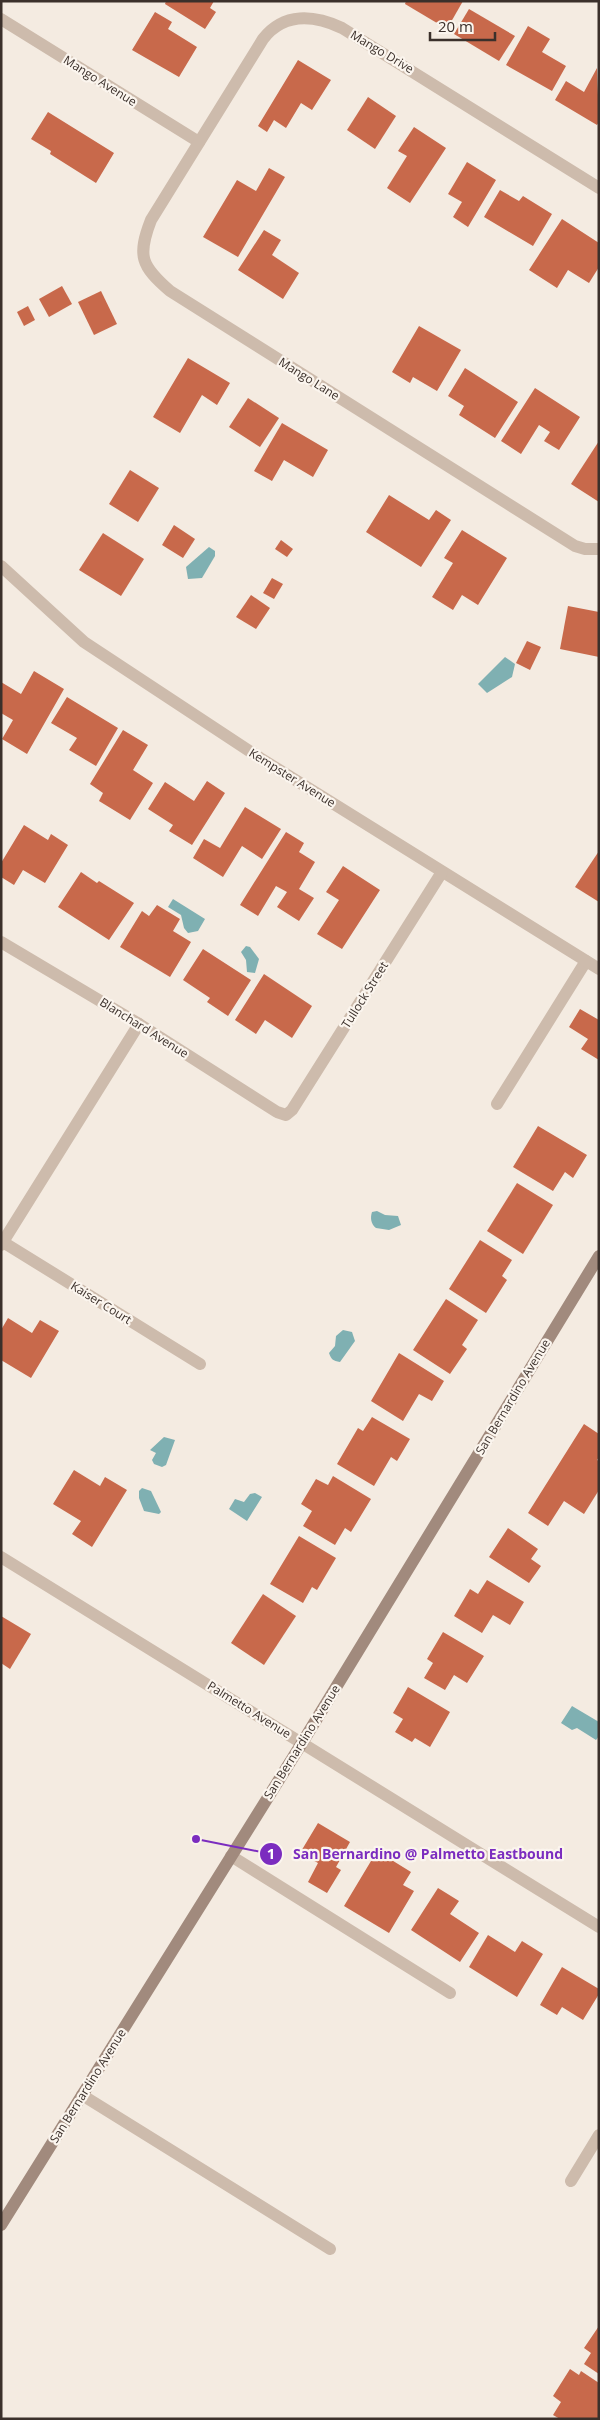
<svg xmlns="http://www.w3.org/2000/svg" width="600" height="2420" font-family="'Open Sans',sans-serif">
	<rect width="100%" height="100%" fill="#f4ebe1"/>
	<!-- water -->
	<g fill="#7fb0b2">
		<polygon points="209,547 215,551 215,556 202,578 188,579 186,567"/>
		<polygon points="505,657 515,664 512,677 487,693 478,684"/>
		<polygon points="173,899 205,919 198,931 188,933 184,928 181,915 168,907"/>
		<polygon points="246,946 250,947 259,959 255,973 247,972 246,960 241,952"/>
		<path d="M377,1211L385,1215L398,1216L401,1225L389,1230L376,1228C371,1224 370,1218 372,1212Z"/>
		<path d="M343,1330L352,1332L355,1341L340,1362C333,1361 331,1359 329,1353L335,1346L336,1336Z"/>
		<polygon points="164,1437 175,1440 166,1465 162,1467 154,1464 152,1460 156,1453 150,1450"/>
		<polygon points="142,1488 151,1491 161,1512 159,1514 144,1511 139,1498 139,1491"/>
		<polygon points="255,1493 262,1497 247,1521 229,1509 235,1499 244,1502 250,1494"/>
		<polygon points="572,1706 599,1722 599,1736 596,1740 577,1728 572,1730 561,1723"/>
	</g>
	<!-- building -->
	<g fill="#c8694b">
		<polygon points="166,1 214,1 210,8 216,12 205,29 165,4"/>
		<polygon points="406,1 463,1 447,29 405,4"/>
		<polygon points="469,9 515,36 499,61 454,34"/>
		<polygon points="155,12 172,22 168,29 197,47 179,77 132,50"/>
		<polygon points="528,26 550,39 542,52 566,66 552,91 506,65"/>
		<polygon points="298,60 331,80 312,110 301,103 286,128 274,120 267,132 258,126"/>
		<polygon points="597,68 599,122 597,125 555,100 566,81 584,92"/>
		<polygon points="368,97 396,116 375,149 347,130"/>
		<polygon points="48,112 114,153 96,183 50,154 51,151 31,139"/>
		<polygon points="414,127 446,148 410,203 387,188 407,156 398,151"/>
		<polygon points="467,162 496,180 468,227 453,217 462,202 448,194"/>
		<polygon points="269,168 285,177 238,257 203,237 237,180 256,191"/>
		<polygon points="500,190 519,201 523,196 552,214 533,246 484,217"/>
		<polygon points="562,219 599,243 599,267 589,283 568,270 557,288 529,270"/>
		<polygon points="264,230 281,240 272,255 299,273 283,299 238,270"/>
		<polygon points="62,286 72,304 49,317 39,299"/>
		<polygon points="101,291 117,324 94,335 78,302"/>
		<polygon points="28,306 35,320 24,326 17,312"/>
		<polygon points="419,326 461,350 437,391 413,377 410,383 392,372"/>
		<polygon points="188,358 230,383 217,405 202,395 180,433 153,417"/>
		<polygon points="465,368 518,402 495,438 459,415 464,406 448,396"/>
		<polygon points="535,388 580,417 559,450 544,441 550,432 539,425 521,454 501,441"/>
		<polygon points="248,398 279,418 260,447 229,427"/>
		<polygon points="282,423 328,450 313,477 284,460 272,481 254,471"/>
		<polygon points="599,441 599,502 571,484"/>
		<polygon points="130,470 159,488 138,522 109,504"/>
		<polygon points="389,495 429,520 436,510 451,520 421,567 366,532"/>
		<polygon points="174,525 195,539 183,558 162,545"/>
		<polygon points="462,530 507,558 478,605 462,595 453,610 432,597 453,563 444,558"/>
		<polygon points="103,533 144,559 121,596 79,570"/>
		<polygon points="281,540 293,549 287,557 275,549"/>
		<polygon points="272,578 283,584 274,599 263,593"/>
		<polygon points="251,595 270,608 256,629 236,617"/>
		<polygon points="568,606 599,612 599,657 560,649"/>
		<polygon points="527,641 541,647 530,670 516,663"/>
		<polygon points="34,671 64,689 27,754 2,739 13,720 1,713 1,682 21,694"/>
		<polygon points="67,697 118,728 96,766 69,750 77,738 51,723"/>
		<polygon points="123,730 148,745 133,770 153,783 130,820 99,801 103,793 90,784"/>
		<polygon points="207,781 225,793 192,845 169,831 173,825 148,809 165,782 194,801"/>
		<polygon points="245,807 281,829 262,859 242,846 223,877 193,858 204,839 220,848"/>
		<polygon points="24,825 48,840 51,834 68,845 45,883 23,870 14,885 1,877 1,863"/>
		<polygon points="286,832 304,843 299,852 315,862 299,889 314,898 299,921 277,907 287,892 276,886 258,916 240,905"/>
		<polygon points="599,851 599,902 575,887"/>
		<polygon points="343,866 380,890 342,949 317,934 339,900 326,892"/>
		<polygon points="81,872 97,883 99,881 134,903 109,940 58,907"/>
		<polygon points="157,905 180,919 173,931 191,942 170,977 120,947 142,911 149,916"/>
		<polygon points="203,949 251,980 228,1016 207,1002 210,998 183,980"/>
		<polygon points="264,974 312,1006 292,1038 265,1020 256,1034 235,1020"/>
		<polygon points="580,1009 599,1020 599,1060 581,1049 588,1039 569,1027"/>
		<polygon points="538,1126 587,1155 573,1178 565,1172 553,1191 513,1167"/>
		<polygon points="517,1183 553,1205 523,1254 487,1231"/>
		<polygon points="480,1240 512,1260 502,1276 507,1280 486,1313 449,1289"/>
		<polygon points="446,1299 478,1320 462,1345 467,1349 450,1374 413,1350"/>
		<polygon points="8,1318 32,1333 40,1320 59,1331 31,1378 1,1360 1,1330"/>
		<polygon points="399,1353 444,1381 432,1401 419,1394 403,1421 371,1401"/>
		<polygon points="372,1417 410,1439 397,1461 391,1457 374,1486 337,1464 358,1428 363,1431"/>
		<polygon points="584,1424 599,1434 599,1457 597,1460 599,1461 599,1490 584,1514 564,1501 548,1526 528,1513"/>
		<polygon points="74,1470 100,1486 105,1477 127,1490 92,1547 72,1534 81,1521 53,1504"/>
		<polygon points="333,1476 371,1499 351,1532 345,1528 335,1545 303,1526 312,1511 301,1504 316,1479 328,1485"/>
		<polygon points="508,1528 538,1549 531,1559 541,1566 529,1583 489,1557"/>
		<polygon points="299,1536 336,1558 317,1590 312,1587 303,1603 270,1584"/>
		<polygon points="487,1580 524,1602 510,1625 493,1615 482,1633 454,1616 470,1589 478,1594"/>
		<polygon points="263,1594 296,1616 264,1665 231,1643"/>
		<polygon points="1,1616 31,1634 10,1669 1,1663"/>
		<polygon points="443,1632 484,1656 467,1683 454,1675 445,1690 424,1678 433,1663 427,1659"/>
		<polygon points="408,1687 450,1712 430,1747 415,1738 412,1742 395,1732 403,1719 393,1713"/>
		<polygon points="318,1823 350,1842 336,1867 341,1870 327,1893 308,1882 318,1863 300,1853"/>
		<polygon points="377,1851 411,1872 403,1885 414,1891 389,1933 344,1906"/>
		<polygon points="438,1888 459,1901 450,1914 479,1933 460,1962 411,1930"/>
		<polygon points="488,1935 515,1952 522,1941 543,1954 517,1997 469,1967"/>
		<polygon points="562,1967 599,1989 599,1994 583,2020 562,2007 557,2015 540,2005"/>
		<polygon points="599,2326 599,2374 584,2364 591,2353 584,2348"/>
		<polygon points="570,2369 579,2375 581,2371 599,2383 599,2419 560,2419 553,2415 561,2402 553,2396"/>
	</g>
	<g fill="none" stroke-linecap="round" stroke-linejoin="round">
		<!-- service -->
		<g stroke="#cdbbac" stroke-width="12">
			<polyline points="497,1104 586,961"/>
			<polyline points="231,1856 450,1993"/>
			<polyline points="82,2095 330,2249"/>
			<polyline points="571,2181 599,2135"/>
		</g>
		<!-- minor -->
		<g stroke="#cdbbac" stroke-width="12">
			<polyline points="1,19 199,142"/>
			<path d="M599,188L342,28C314,15 284,12 263,39L151,220C137,256 141,266 170,291L575,546L585,549H599"/>
			<polyline points="1,566 84,642 260,758 599,969"/>
			<polyline points="1,942 139,1024 277,1112 286,1115 292,1110 442,872"/>
			<polyline points="3,1242 200,1364"/>
			<polyline points="1,1245 139,1024"/>
		</g>
		<!-- tertiary -->
		<polyline stroke="#cdbbac" stroke-width="12" points="1,1557 599,1927"/>
		<!-- secondary -->
		<polyline stroke="#a18a7d" stroke-width="12" points="1,2225 302,1743 599,1256"/>
	</g>
	<g text-anchor="middle" stroke-width="4.5" stroke-linejoin="round" paint-order="stroke">
		<!-- street labels -->
		<g font-size="12" fill="#3b302b" stroke="#fbf5ee">
			<text transform="translate(382 52) rotate(31)" y="4">Mango Drive</text>
			<text transform="translate(100 81) rotate(32)" y="4">Mango Avenue</text>
			<text transform="translate(309 379) rotate(32)" y="4">Mango Lane</text>
			<text transform="translate(292 778) rotate(32)" y="4">Kempster Avenue</text>
			<text transform="translate(365 995) rotate(-58)" y="4">Tullock Street</text>
			<text transform="translate(144 1028) rotate(32)" y="4">Blanchard Avenue</text>
			<text transform="translate(101 1303) rotate(32)" y="4">Kaiser Court</text>
			<text transform="translate(513 1397) rotate(-59)" y="4">San Bernardino Avenue</text>
			<text transform="translate(249 1710) rotate(32)" y="4">Palmetto Avenue</text>
			<text transform="translate(302 1742) rotate(-58)" y="4">San Bernardino Avenue</text>
			<text transform="translate(88 2086) rotate(-58)" y="4">San Bernardino Avenue</text>
		</g>
	</g>
	<!-- callouts -->
	<path fill="none" stroke="#7b2cbf" stroke-width="2" d="M196 1839L271 1854"/>
	<g fill="#7b2cbf" stroke="#fbf5ee" stroke-width="2">
		<circle cx="196" cy="1839" r="5"/>
		<circle cx="271" cy="1854" r="12"/>
	</g>
	<g font-size="15" text-anchor="middle" font-weight="bold" fill="#fff">
		<text x="271" y="1859">1</text>
	</g>
	<g font-size="14" text-anchor="middle" font-weight="bold" fill="#7b2cbf" stroke="#fbf5ee" stroke-width="4.5" stroke-linejoin="round" paint-order="stroke">
		<text x="428" y="1859">San Bernardino @ Palmetto Eastbound</text>
	</g>
	<!-- border -->
	<rect width="600" height="2420" fill="none" stroke="#3b302b" stroke-width="5"/>
	<!-- scale -->
	<path d="M430 32v8h65v-8" fill="none" stroke="#3b302b" stroke-width="2.5"/>
	<text x="438" y="32" font-size="15" fill="#3b302b" stroke="#fbf5ee" stroke-width="4" paint-order="stroke">20 m</text>
</svg>
